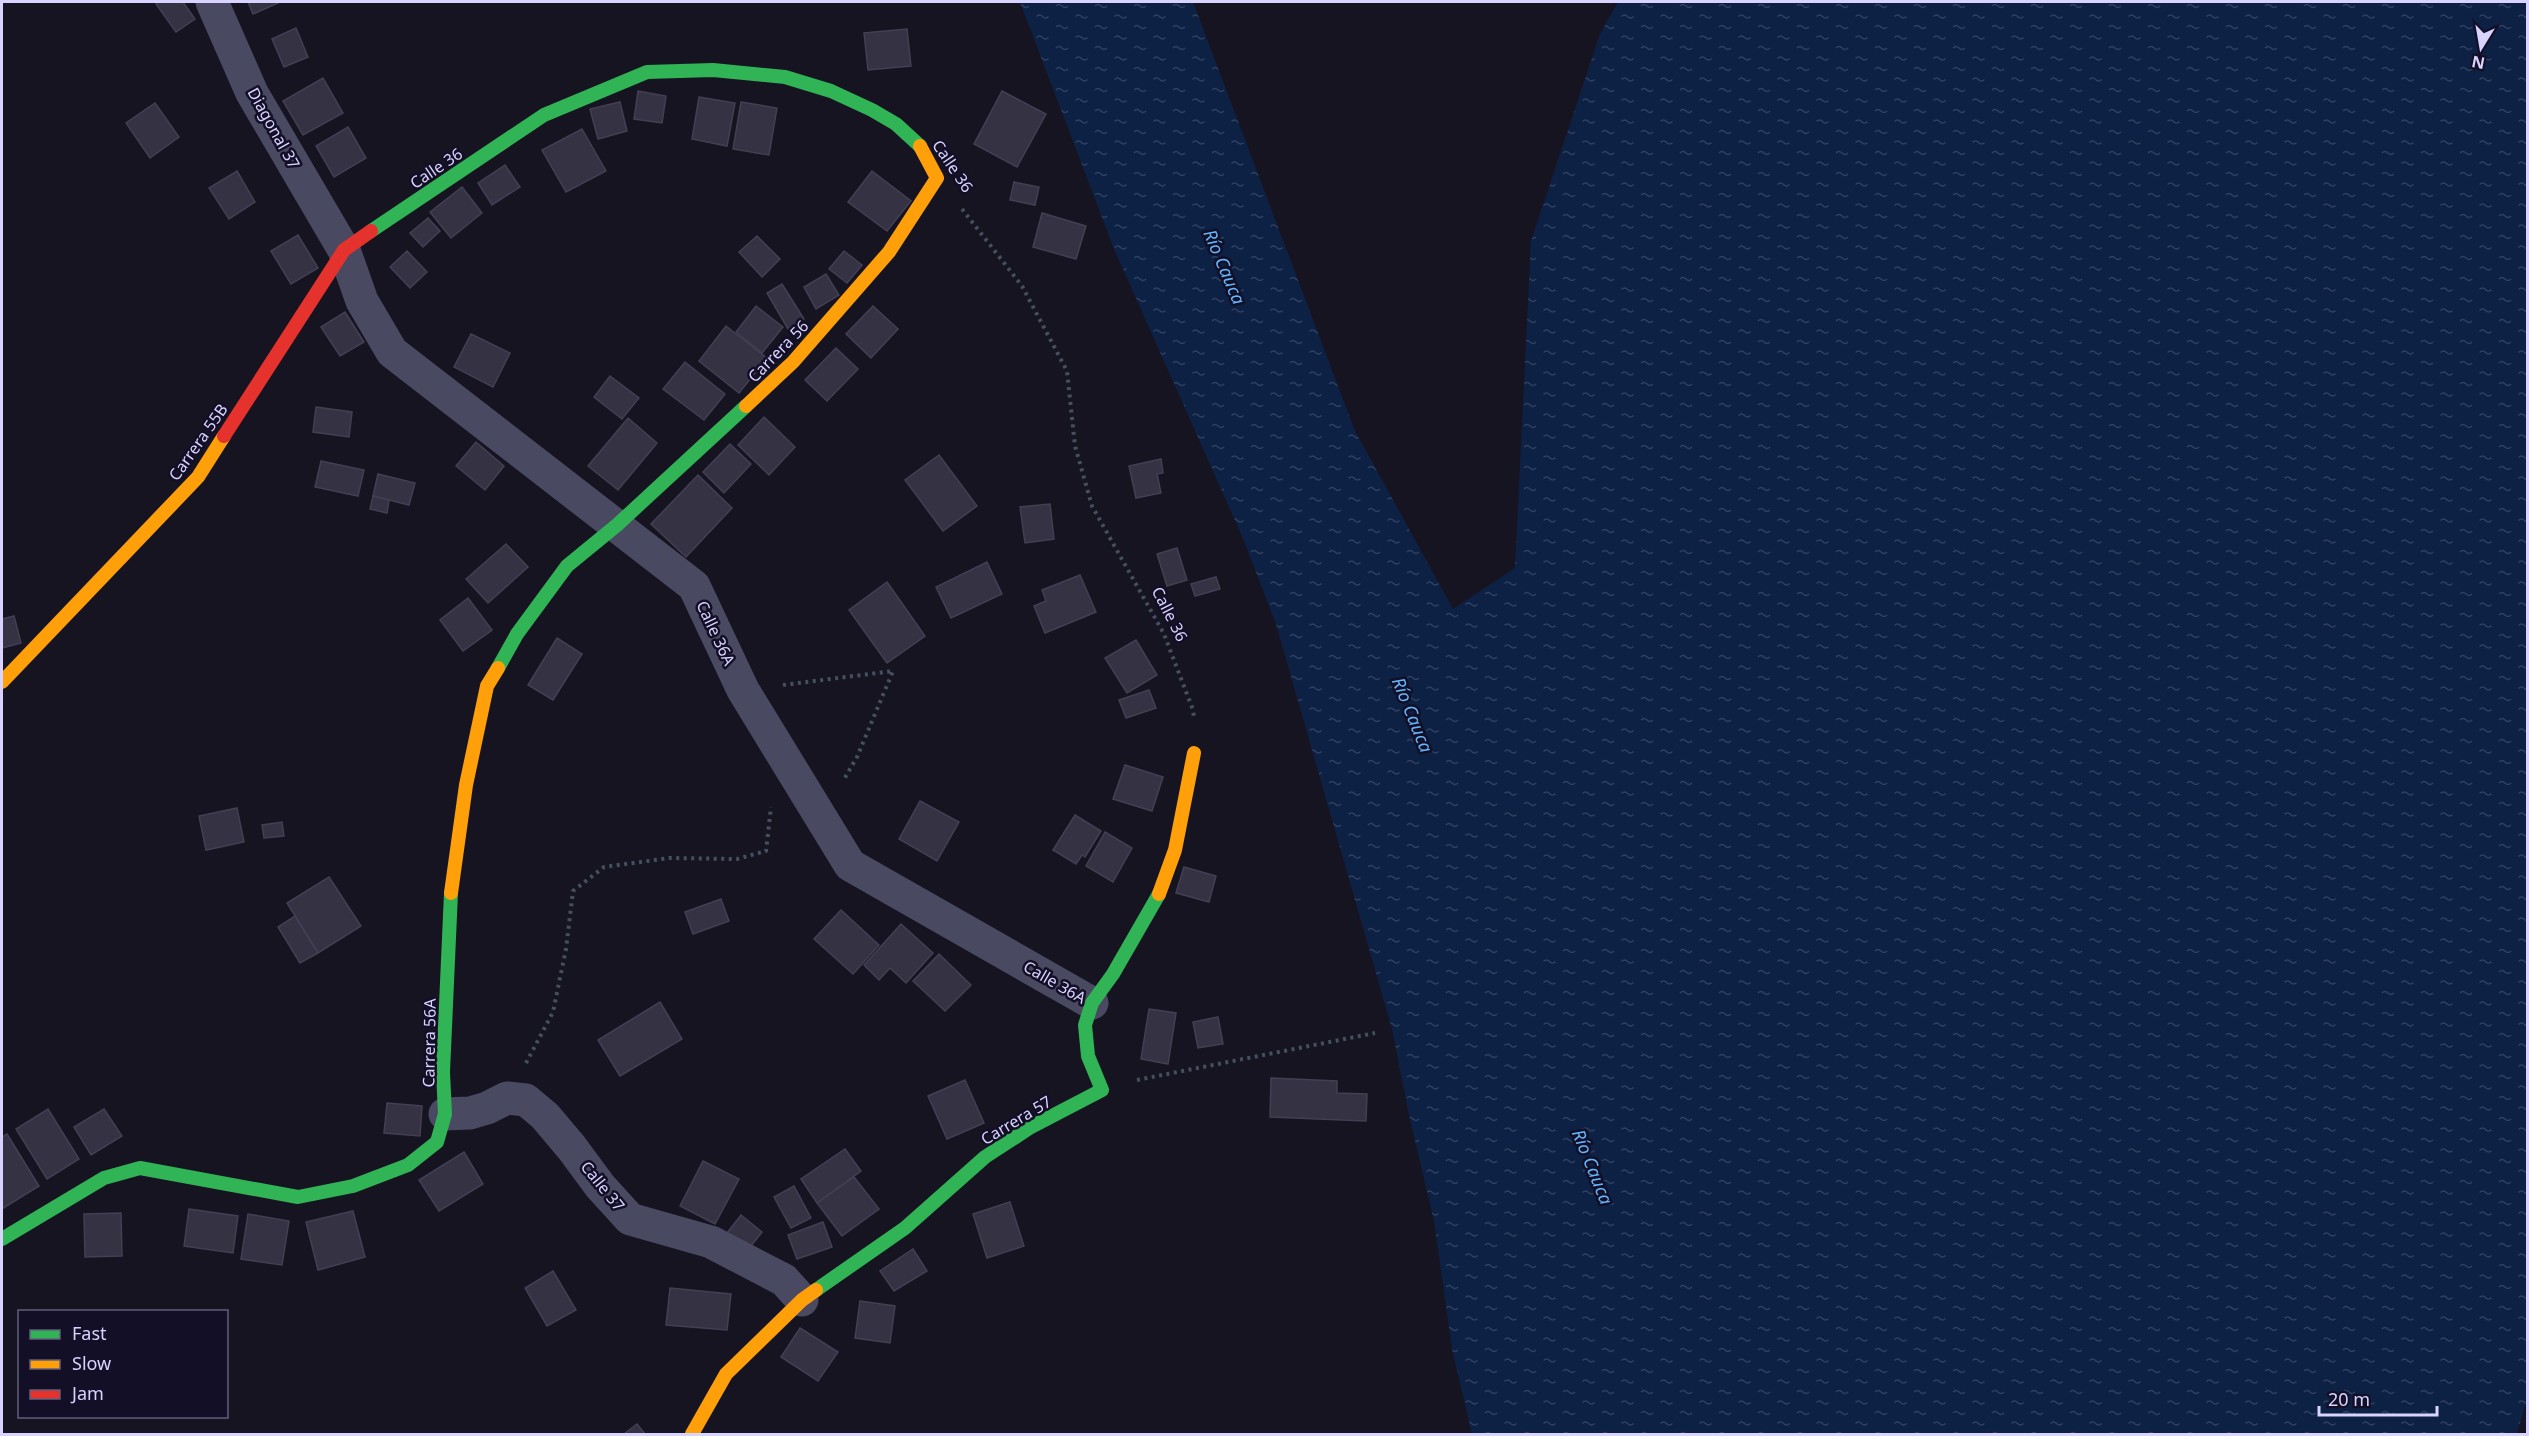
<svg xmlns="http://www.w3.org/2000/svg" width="2529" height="1436" font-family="'Noto Sans',sans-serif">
	<defs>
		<pattern id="water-ripples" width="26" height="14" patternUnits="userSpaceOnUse" patternTransform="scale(1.5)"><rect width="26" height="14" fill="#0d2144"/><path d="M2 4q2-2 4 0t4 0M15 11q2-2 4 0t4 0" fill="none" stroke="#304060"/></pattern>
	</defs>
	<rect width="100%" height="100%" fill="#161421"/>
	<!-- water -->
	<polygon fill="url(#water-ripples)" points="1020,2 1193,2 1355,431 1453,609 1515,568 1531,241 1600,34 1618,2 2527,2 2528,1395 2517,1434 1472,1434 1452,1349 1434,1221 1409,1115 1392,1029 1276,624 1242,536 1114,249"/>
	<!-- building -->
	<g fill="#343243" stroke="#433f54" stroke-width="1.5">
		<polygon points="159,2 183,2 195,19 176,32 156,4"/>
		<polygon points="248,2 277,2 278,3 253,14"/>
		<polygon points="296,28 308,57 284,67 272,39"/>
		<polygon points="907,29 911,66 868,70 864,33"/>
		<polygon points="323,78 343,113 303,135 283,101"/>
		<polygon points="638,91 666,96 662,123 634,119"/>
		<polygon points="1002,91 1046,114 1017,167 974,144"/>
		<polygon points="699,97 735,103 727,146 692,139"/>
		<polygon points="620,102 627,131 598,139 590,109"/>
		<polygon points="741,102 777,108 769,155 733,149"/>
		<polygon points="155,103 179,137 150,158 126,123"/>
		<polygon points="348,127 366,158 334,177 316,146"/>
		<polygon points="582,129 606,171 566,192 542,150"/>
		<polygon points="505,165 520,187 492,205 478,183"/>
		<polygon points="237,171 255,202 229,219 209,188"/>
		<polygon points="872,171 911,201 887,231 848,202"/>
		<polygon points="1014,182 1039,187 1035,205 1010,200"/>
		<polygon points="462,187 482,213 451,238 430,212"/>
		<polygon points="1042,213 1086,226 1076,259 1033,247"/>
		<polygon points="428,218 440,231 423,247 410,233"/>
		<polygon points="298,235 318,268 291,284 271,251"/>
		<polygon points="757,236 780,259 762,277 739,252"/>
		<polygon points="407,251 427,272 410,288 390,267"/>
		<polygon points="844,251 862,265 847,283 829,269"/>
		<polygon points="826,274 839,295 816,309 804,287"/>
		<polygon points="782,284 804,319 788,329 767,293"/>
		<polygon points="756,306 783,327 762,353 736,332"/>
		<polygon points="873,306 898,329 871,358 846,334"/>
		<polygon points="345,312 364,342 340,356 321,327"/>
		<polygon points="726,326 767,358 739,393 699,361"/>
		<polygon points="471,334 510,353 493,387 454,367"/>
		<polygon points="836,348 858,369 827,401 805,380"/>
		<polygon points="685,362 725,394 704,420 663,389"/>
		<polygon points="610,376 639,398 622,419 594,397"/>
		<polygon points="316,407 352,412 349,437 313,432"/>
		<polygon points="764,417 795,447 769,475 738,445"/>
		<polygon points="628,418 657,443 618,490 588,466"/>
		<polygon points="476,442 504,466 485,490 456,466"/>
		<polygon points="730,444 751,464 724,493 703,472"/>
		<polygon points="939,455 977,506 943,531 905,480"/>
		<polygon points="1161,459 1163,473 1157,474 1161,493 1136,498 1129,466"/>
		<polygon points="321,461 364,470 358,496 315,487"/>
		<polygon points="378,474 415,483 409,505 373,496"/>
		<polygon points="698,475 732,508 686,557 651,524"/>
		<polygon points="373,496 389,500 387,513 370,509"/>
		<polygon points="1050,504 1054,539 1025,543 1020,507"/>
		<polygon points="506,544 528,567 488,603 466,579"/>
		<polygon points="1177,548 1187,580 1167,586 1157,554"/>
		<polygon points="987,562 1002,594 951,618 936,587"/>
		<polygon points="1080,575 1096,612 1045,633 1034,606 1046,601 1042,590"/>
		<polygon points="1216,577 1220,589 1195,596 1191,584"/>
		<polygon points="887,582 925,636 887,663 849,610"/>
		<polygon points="468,598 492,630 463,651 440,620"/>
		<polygon points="14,616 21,643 2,648 2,619"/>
		<polygon points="557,638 582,654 553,700 528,685"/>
		<polygon points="1136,640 1157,675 1127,693 1105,658"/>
		<polygon points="1149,690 1156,708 1126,718 1119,700"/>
		<polygon points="1125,765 1163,777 1152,811 1113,799"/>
		<polygon points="920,801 959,822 937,861 899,839"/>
		<polygon points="237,808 244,842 206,850 199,816"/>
		<polygon points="1075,815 1101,831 1085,857 1082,855 1076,864 1053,850"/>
		<polygon points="282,822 284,836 264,838 262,825"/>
		<polygon points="1105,832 1132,848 1113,882 1086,866"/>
		<polygon points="1184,867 1216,876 1209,902 1176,893"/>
		<polygon points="329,877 361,926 318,953 287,903"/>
		<polygon points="721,899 729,921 693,934 685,912"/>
		<polygon points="841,910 879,945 853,974 814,939"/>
		<polygon points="295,916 318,953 300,963 278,927"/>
		<polygon points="901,924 933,953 906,983 890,968 879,980 864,965"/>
		<polygon points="939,954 971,985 945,1011 913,981"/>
		<polygon points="660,1002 682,1039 620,1076 598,1040"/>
		<polygon points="1149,1009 1176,1013 1168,1064 1141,1059"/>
		<polygon points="1218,1017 1223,1044 1198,1048 1193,1022"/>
		<polygon points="1271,1078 1337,1081 1337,1093 1367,1094 1366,1121 1270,1117"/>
		<polygon points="965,1080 984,1123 947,1139 928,1096"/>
		<polygon points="387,1103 422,1106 420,1136 384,1133"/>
		<polygon points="48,1109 79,1159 47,1179 16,1129"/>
		<polygon points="104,1109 122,1136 91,1155 74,1127"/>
		<polygon points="7,1134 39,1186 2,1209 2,1137"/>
		<polygon points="845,1149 861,1171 817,1203 801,1179"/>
		<polygon points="464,1152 483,1184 439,1211 419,1180"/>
		<polygon points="703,1161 739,1179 715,1224 680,1206"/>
		<polygon points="854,1177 879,1209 842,1236 817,1203"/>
		<polygon points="794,1186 811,1218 791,1228 774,1197"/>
		<polygon points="1010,1202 1024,1246 987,1258 973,1214"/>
		<polygon points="189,1209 238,1216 233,1253 184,1246"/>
		<polygon points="353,1211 365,1257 318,1270 306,1222"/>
		<polygon points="121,1213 122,1256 85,1257 84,1214"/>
		<polygon points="248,1214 289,1221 282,1265 241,1259"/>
		<polygon points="741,1215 762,1232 748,1250 727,1233"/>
		<polygon points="823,1222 832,1247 797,1259 788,1235"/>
		<polygon points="913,1249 927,1271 894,1291 880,1271"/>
		<polygon points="553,1271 576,1310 547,1326 525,1288"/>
		<polygon points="670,1288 731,1294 727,1330 666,1325"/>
		<polygon points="860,1301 895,1306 890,1343 855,1338"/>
		<polygon points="800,1328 838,1352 818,1381 781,1357"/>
		<polygon points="637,1424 645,1434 624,1434"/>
	</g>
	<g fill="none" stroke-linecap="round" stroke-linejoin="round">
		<!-- path -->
		<g stroke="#44505f" stroke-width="4" stroke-dasharray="3 4.5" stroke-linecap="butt">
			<polyline points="962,209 1022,286 1067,371 1075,446 1092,506 1164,634 1193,710 1194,718"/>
			<polyline points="783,685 893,671 857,757 843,781"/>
			<polyline points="526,1063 553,1012 566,949 573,891 604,867 669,858 737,859 766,851 771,807"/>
			<polyline points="1137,1080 1375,1033"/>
		</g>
		<!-- street -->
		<g stroke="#4a4962" stroke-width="33">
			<polyline points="212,2 252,93 344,250 362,301 392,352 694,586 743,690 850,865 1092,1003"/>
			<polyline points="445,1114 470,1113 487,1108 507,1098 526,1100 545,1116 572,1148 600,1186 630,1219 711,1242 784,1280 802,1300"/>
		</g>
		<!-- fast -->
		<g stroke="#30b455" stroke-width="14">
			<polyline points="371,231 544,115 647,72 713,70 785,77 831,91 872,110 896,124 920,146"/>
			<polyline points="498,668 517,634 567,566 617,525 746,406"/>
			<polyline points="2,1239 104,1178 140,1168 298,1197 353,1186 408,1165 437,1142 445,1114 443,1072 451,893"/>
			<polyline points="816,1290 905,1228 985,1157 1031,1127 1102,1090 1088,1056 1085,1025 1092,1003 1113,974 1159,894"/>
		</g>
		<!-- slow -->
		<g stroke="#ff9f0a" stroke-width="14">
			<polyline points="746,406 793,362 889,252 937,178 920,146"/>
			<polyline points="2,682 198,477 224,436"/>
			<polyline points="451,893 466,785 487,686 498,668"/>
			<polyline points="1159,894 1175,850 1194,753"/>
			<polyline points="692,1434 726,1374 802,1300 816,1290"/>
		</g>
		<!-- jam -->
		<polyline stroke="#e5322d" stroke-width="14" points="224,436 344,250 371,231"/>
	</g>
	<g text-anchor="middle" stroke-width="5" stroke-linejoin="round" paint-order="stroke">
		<!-- street labels -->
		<g font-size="16" fill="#d9d4ff" stroke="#130f26">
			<text transform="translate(274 128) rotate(61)" y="6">Diagonal 37</text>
			<text transform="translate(953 166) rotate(56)" y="6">Calle 36</text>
			<text transform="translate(436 168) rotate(-34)" y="6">Calle 36</text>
			<text transform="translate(778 351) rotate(-46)" y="6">Carrera 56</text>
			<text transform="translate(198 442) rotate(-55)" y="6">Carrera 55B</text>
			<text transform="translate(1170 614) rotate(63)" y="6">Calle 36</text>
			<text transform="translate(716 633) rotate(65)" y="6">Calle 36A</text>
			<text transform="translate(1055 982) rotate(30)" y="6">Calle 36A</text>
			<text transform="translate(429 1043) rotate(-89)" y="6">Carrera 56A</text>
			<text transform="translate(1016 1120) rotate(-31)" y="6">Carrera 57</text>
			<text transform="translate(603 1186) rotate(51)" y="6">Calle 37</text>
		</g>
		<!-- water labels -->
		<g font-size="18" font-style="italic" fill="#62b6ff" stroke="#130f26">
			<text transform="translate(1224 267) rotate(67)" y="6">Río Cauca</text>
			<text transform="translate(1412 715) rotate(68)" y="6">Río Cauca</text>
			<text transform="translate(1592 1167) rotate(68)" y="6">Río Cauca</text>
		</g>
	</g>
	<!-- border -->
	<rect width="2529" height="1436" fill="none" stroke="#d9d4ff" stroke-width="6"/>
	<!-- legend -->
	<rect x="18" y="1310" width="210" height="108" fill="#130f26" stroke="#625e7d" stroke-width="1.5"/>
	<rect x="30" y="1330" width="30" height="9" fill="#30b455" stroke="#625e7d" stroke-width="1.5"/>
	<text x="72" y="1340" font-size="18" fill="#d9d4ff">Fast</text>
	<rect x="30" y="1360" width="30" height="9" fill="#ff9f0a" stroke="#625e7d" stroke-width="1.5"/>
	<text x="72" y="1370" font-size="18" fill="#d9d4ff">Slow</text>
	<rect x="30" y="1390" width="30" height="9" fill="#e5322d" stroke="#625e7d" stroke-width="1.5"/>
	<text x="72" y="1400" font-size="18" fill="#d9d4ff">Jam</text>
	<!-- north arrow -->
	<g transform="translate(2481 48) rotate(191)" stroke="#130f26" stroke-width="4.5" paint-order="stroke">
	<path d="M0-4.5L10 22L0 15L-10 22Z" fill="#d9d4ff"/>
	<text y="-9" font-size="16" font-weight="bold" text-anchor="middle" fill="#d9d4ff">N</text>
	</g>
	<!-- scale -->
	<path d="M2319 1406v9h118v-9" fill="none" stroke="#d9d4ff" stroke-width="3"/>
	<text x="2328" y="1406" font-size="18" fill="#d9d4ff" stroke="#130f26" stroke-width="4.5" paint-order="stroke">20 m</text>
</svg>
